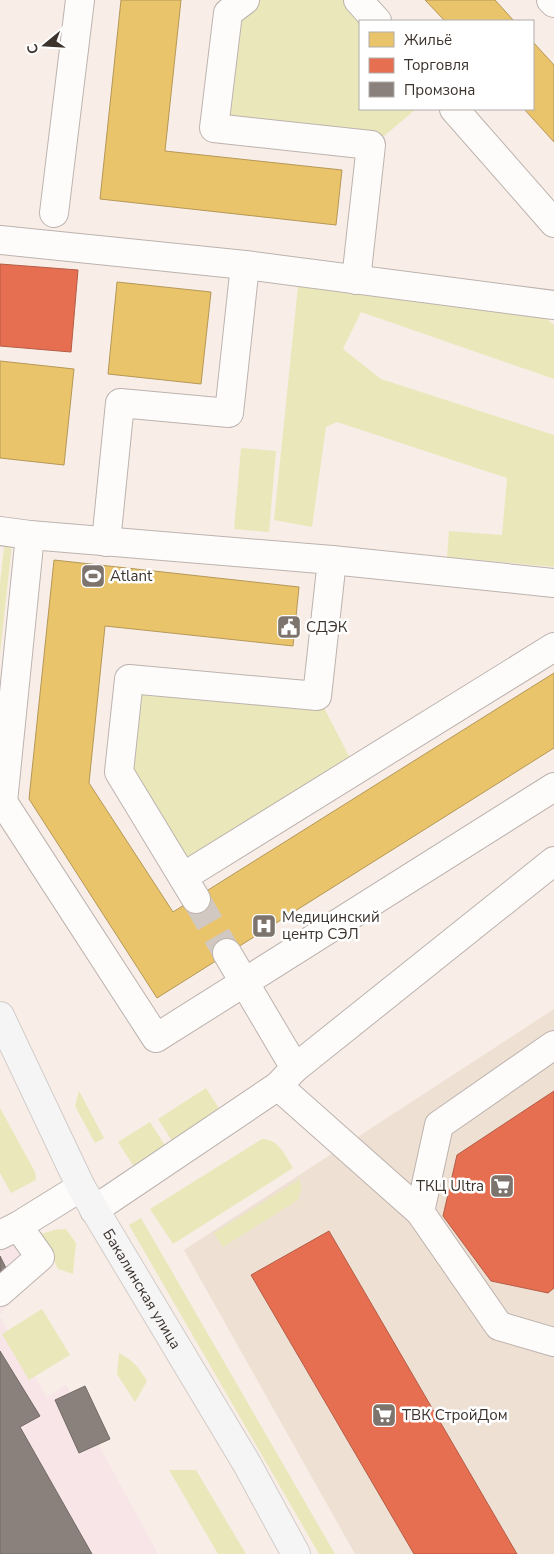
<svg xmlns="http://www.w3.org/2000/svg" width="554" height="1554" font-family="'Nunito Sans',sans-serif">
	<rect width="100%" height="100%" fill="#f8ede7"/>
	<!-- commercial -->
	<polygon fill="#efe0d4" points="554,1009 554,1554 355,1554 184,1250"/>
	<!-- industrial -->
	<g fill="#f7e5e8">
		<polygon points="9,1239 33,1271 0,1315 0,1244"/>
		<polygon points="0,1318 47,1397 66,1385 158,1554 0,1554"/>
	</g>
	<!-- green -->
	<g fill="#eae8ba">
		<polygon points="252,0 353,0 360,21 360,109 416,109 377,142 220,123 233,15"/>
		<polygon points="298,286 538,312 554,325 554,379 361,312 343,349 381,379 554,435 554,567 447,557 449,531 502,535 507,478 337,422 326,427 312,527 274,520"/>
		<polygon points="241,448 276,451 269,532 234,529"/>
		<polygon points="12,544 0,654 0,584 4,547"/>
		<polygon points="133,685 320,700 353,764 187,875 125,771"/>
		<polygon points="206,1088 222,1113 174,1144 158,1119"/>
		<polygon points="79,1091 104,1138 95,1143 75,1106"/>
		<polygon points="0,1108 35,1172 36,1180 11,1193 0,1173"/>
		<polygon points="150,1122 168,1150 136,1170 118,1142"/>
		<path d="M262,1139C280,1140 284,1154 293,1168L173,1244L150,1209Z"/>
		<polygon points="300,1179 301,1189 298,1200 223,1247 214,1233"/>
		<polygon points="141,1218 335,1554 319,1554 129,1225"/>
		<polygon points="66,1229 76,1243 73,1274 58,1269 41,1234 54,1230"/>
		<polygon points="42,1309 70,1355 29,1380 2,1334"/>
		<path d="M119,1353C133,1360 139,1368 147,1381L135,1402L117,1374Z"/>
		<polygon points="169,1470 196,1470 246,1554 218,1554"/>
	</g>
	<!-- homes -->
	<g fill="#e9c46a" stroke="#b59858">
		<polygon points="121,0 181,0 165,151 342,170 336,225 100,199"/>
		<polygon points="425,0 495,0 514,21 445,21"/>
		<polygon points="533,42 554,65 554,142 524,109 533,109"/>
		<polygon points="117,282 211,292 201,384 108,374"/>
		<polygon points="0,361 74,369 64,465 0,458"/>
		<polygon points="54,560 299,587 293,646 105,626 89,783 173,912 554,673 554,748 157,998 29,799"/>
	</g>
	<!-- shops -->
	<g fill="#e76f51" stroke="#b45d46">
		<polygon points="0,264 78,270 71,352 0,346"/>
		<polygon points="554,1091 554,1288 548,1293 491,1281 443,1216 457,1155"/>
		<polygon points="329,1231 517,1554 414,1554 251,1275"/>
	</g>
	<!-- industry -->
	<g fill="#8a817c" stroke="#736a64">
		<polygon points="0,1256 9,1274 0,1279"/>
		<polygon points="0,1351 40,1416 20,1427 92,1554 0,1554"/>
		<polygon points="85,1386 110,1439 79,1453 55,1400"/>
	</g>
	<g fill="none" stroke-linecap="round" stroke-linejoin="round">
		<!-- minor-tunnel -->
		<polyline stroke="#d2c8c2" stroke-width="28" stroke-dasharray="28 14" stroke-linecap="butt" points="196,899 227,953"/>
		<defs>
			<g id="minor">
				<polyline points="245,0 228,13 214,128 371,145 356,280"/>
				<polyline points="358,0 377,21"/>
				<polyline points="551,0 554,3"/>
				<polyline points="454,109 554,223"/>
				<polyline points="54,213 80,0"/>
				<polyline points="0,240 245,265 554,305"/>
				<polyline points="0,531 30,535 3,802 156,1038 554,787"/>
				<polyline points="30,535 332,560 317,696 129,679 119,772 196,899"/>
				<polyline points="106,542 120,403 229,413 245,265"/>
				<polyline points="332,560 554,583"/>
				<polyline points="183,877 554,647"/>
				<polyline points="554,1045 439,1125 420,1212 499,1326 554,1342"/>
				<polyline points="295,1068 554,861"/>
				<polyline points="278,1086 420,1212"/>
				<polyline points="94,1210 278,1086 295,1068 227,953"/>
				<polyline points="0,1235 18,1226 81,1187"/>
				<polyline points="0,1292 40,1257 18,1226"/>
			</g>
			<g id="major">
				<path id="s1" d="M0,1016L81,1187L247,1464L296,1554"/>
			</g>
		</defs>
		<!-- minor casing -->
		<use href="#minor" stroke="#bcb3ae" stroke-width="30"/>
		<!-- major casing -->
		<use href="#major" stroke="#d2ccc8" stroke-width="30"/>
		<!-- minor -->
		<use href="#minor" stroke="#fefcfb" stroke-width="28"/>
		<!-- major -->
		<use href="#major" stroke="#f6f5f6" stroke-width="28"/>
	</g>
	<!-- icons -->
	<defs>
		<symbol id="stadium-square" viewBox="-11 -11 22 22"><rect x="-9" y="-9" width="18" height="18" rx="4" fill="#7e746e" stroke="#fff"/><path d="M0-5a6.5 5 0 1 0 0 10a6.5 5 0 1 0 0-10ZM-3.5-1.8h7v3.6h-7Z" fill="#fff"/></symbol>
		<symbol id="civic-square" viewBox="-11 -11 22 22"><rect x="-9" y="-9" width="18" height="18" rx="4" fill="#7e746e" stroke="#fff"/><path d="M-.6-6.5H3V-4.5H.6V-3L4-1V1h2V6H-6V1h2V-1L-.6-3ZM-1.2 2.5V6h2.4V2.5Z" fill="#fff"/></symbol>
		<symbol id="hospital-square" viewBox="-11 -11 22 22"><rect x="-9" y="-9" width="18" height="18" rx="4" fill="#7e746e" stroke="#fff"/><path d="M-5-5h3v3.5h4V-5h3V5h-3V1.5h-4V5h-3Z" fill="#fff"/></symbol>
		<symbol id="supermarket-square" viewBox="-11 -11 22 22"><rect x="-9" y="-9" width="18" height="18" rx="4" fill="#7e746e" stroke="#fff"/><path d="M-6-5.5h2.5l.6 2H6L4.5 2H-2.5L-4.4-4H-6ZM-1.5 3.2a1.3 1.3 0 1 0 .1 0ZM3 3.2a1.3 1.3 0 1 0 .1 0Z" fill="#fff"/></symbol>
	</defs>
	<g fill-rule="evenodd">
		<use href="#stadium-square" x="79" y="562" width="28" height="28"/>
		<use href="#civic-square" x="275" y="613" width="28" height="28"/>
		<use href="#hospital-square" x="250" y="912" width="28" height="28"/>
		<use href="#supermarket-square" x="488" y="1172" width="28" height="28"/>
		<use href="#supermarket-square" x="370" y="1401" width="28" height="28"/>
	</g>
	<g text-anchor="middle" stroke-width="5" stroke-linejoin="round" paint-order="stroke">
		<!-- poi labels -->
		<g font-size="15" fill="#3c332d" stroke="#fff" text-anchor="start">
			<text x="110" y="581">Atlant</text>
			<text x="306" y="632">СДЭК</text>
			<text x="282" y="922">Медицинский<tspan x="282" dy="17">центр СЭЛ</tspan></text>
			<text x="484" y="1191" text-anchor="end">ТКЦ Ultra</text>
			<text x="402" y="1420">ТВК СтройДом</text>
		</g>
		<!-- street labels -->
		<g font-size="15" fill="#3c332d" stroke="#fff">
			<text dy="5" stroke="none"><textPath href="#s1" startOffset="308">Бакалинская улица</textPath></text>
		</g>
	</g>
	<!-- legend -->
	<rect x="359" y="20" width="175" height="90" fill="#ffffff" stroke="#b1adab"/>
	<rect x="369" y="32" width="25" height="15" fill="#e9c46a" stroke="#b1adab"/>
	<text x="404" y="45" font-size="15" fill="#3c332d">Жильё</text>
	<rect x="369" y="58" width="25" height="15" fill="#e76f51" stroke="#b1adab"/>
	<text x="404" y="70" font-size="15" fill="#3c332d">Торговля</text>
	<rect x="369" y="82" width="25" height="15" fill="#8a817c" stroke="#b1adab"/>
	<text x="404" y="95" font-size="15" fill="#3c332d">Промзона</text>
	<!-- north arrow -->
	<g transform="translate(45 45) rotate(252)" stroke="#ffffff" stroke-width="4" paint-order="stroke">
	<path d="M0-4L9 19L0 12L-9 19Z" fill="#3c332d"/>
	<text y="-8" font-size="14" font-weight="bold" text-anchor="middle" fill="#3c332d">С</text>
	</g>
</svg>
